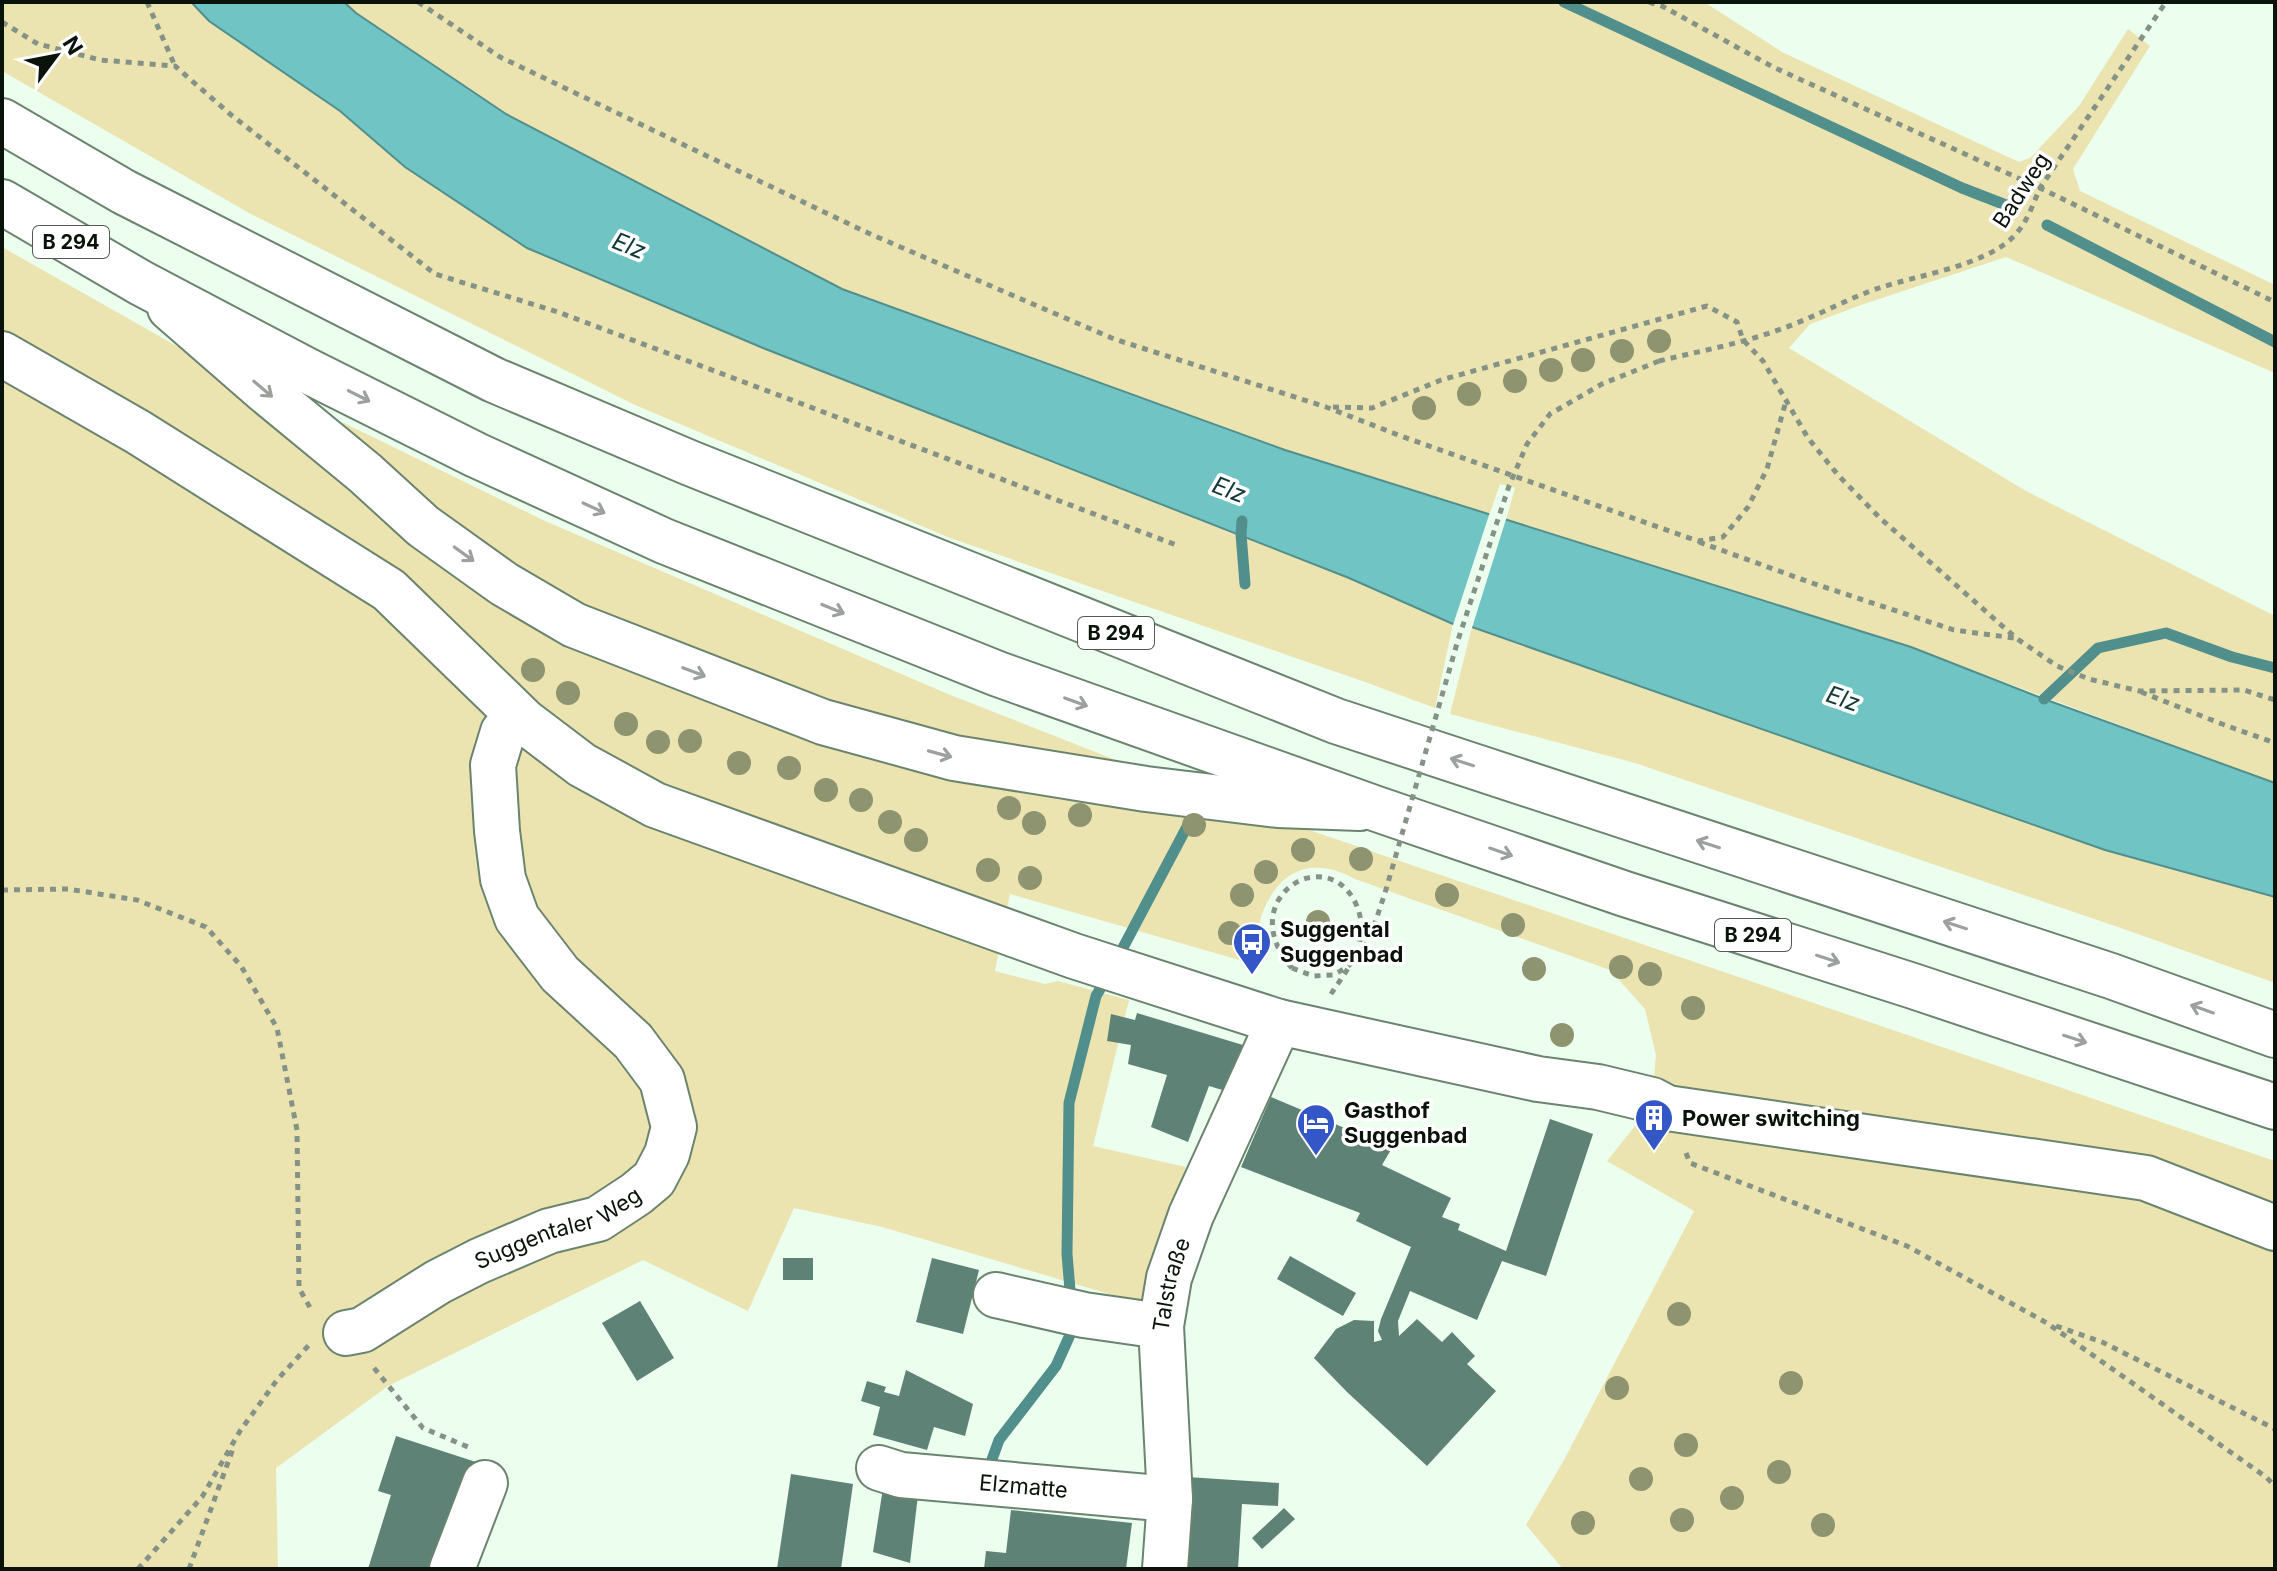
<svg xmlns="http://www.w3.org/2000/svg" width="2277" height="1571" font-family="Inter,sans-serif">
	<rect width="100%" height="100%" fill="#ecfeee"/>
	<!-- green -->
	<g fill="#ebe4b0">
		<polygon points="2,2 191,2 209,21 340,111 527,248 763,348 1349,578 1453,624 1435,708 1365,682 950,538 635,405 249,213 2,71"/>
		<polygon points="344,2 1704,2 1784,53 2019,162 2030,158 2079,106 2128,29 2150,46 2073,169 2080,191 2275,285 2275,373 2006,257 1864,304 1810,324 1789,348 2026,491 2275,616 2275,783 1911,647 1506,520 1515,488 1500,484 1489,516 1285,450 842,289 506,114 356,13"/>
		<path d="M2,247L242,383L308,438L344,423L545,521L948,694L1126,764L1289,823L2275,1161V1569H1563L1526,1525L1564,1460L1694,1211L1607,1161L1635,1126L1652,1100L1656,1055L1645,1009L1610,970L1355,879C1316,858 1283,866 1264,909C1257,925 1256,947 1253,964L1010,894L995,971L1045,984L1058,981L1129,1000L1093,1146L1186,1167L1143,1304L882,1227L794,1208L748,1311L643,1260L388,1386L276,1468L278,1569H2Z"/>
		<polygon points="1472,627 2105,850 2275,897 2275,983 2118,927 1635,763 1450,714"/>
	</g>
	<!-- water -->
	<polygon fill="#70c4c4" stroke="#518f8c" stroke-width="2" points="191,2 344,2 356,13 506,114 842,289 1285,450 1911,647 2044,699 2275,783 2275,897 2105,850 1472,627 1453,624 1349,578 763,348 527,248 405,167 340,111 209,21"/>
	<!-- pier -->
	<polygon fill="#ecfeee" points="1490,512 1507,516 1471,631 1452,628"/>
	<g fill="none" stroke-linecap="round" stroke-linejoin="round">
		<!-- stream -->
		<g stroke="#518f8c" stroke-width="11">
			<polyline points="1564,2 1962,188 2011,207"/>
			<polyline points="2047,225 2275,342"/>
			<polyline points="1242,521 1241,534 1245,584"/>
			<polyline points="2044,699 2098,648 2166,633 2232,657 2275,668"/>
			<polyline points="1117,959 1199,804"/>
			<polyline points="1071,1302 1067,1254 1069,1103 1096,996 1107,977"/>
			<polyline points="990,1465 999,1440 1056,1366 1074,1326 1073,1323"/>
		</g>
	</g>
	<!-- building -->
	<g fill="#5e8376">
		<polygon points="1137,1013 1243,1045 1229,1092 1209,1086 1188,1142 1151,1127 1167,1075 1128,1064 1131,1045 1107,1041 1111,1014 1135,1020"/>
		<polygon points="1271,1097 1392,1148 1382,1165 1451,1198 1442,1217 1460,1224 1458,1230 1506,1251 1550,1119 1593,1134 1546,1276 1502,1261 1477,1320 1410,1291 1398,1321 1399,1336 1417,1319 1442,1342 1452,1332 1475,1356 1467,1364 1496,1391 1427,1466 1347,1392 1314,1358 1336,1329 1354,1320 1374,1321 1374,1342 1382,1340 1378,1331 1381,1319 1411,1247 1356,1221 1360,1213 1241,1167"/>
		<polygon points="1290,1256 1356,1293 1343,1316 1277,1279"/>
		<rect x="783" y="1258" width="30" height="22"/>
		<polygon points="932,1258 979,1270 963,1334 916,1322"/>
		<polygon points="640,1301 674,1358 637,1381 602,1323"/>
		<polygon points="906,1370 973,1404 965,1436 934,1427 927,1450 873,1435 880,1407 861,1401 867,1381 886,1387 884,1392 899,1396"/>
		<polygon points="396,1436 476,1462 458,1517 449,1514 432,1569 368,1569 391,1495 378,1491"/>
		<polygon points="791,1474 853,1484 841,1569 777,1569"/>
		<polygon points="1187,1477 1279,1483 1278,1506 1242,1504 1238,1569 1182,1569"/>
		<polygon points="883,1488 918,1495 910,1563 873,1552"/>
		<polygon points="1284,1508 1295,1519 1262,1549 1252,1538"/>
		<polygon points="1011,1510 1132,1523 1126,1569 984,1569 986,1551 1006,1553"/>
	</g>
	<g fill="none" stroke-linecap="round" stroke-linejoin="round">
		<defs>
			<g id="minor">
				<polyline points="170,308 263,389 365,473 423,526 504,584 574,625 823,722 954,758 1146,789 1278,805 1360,808"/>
				<polyline points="2,354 138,432 389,590 524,721 582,765 655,805 1074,956 1279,1022 1538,1079 1598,1087 1652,1100 1667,1108 2146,1178 2275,1228"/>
				<polyline points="996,1295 1084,1315 1161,1326"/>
				<path id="s1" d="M346,1333L362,1330L438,1282L479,1261L549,1231L598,1219L636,1194L654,1179L667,1154L674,1127L662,1080L633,1041L560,974L517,918L503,879L497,831L493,765L503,732"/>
				<path id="s2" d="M879,1468L901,1475L1170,1499"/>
				<polyline points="452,1569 485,1483"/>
				<path id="s3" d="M1165,1569L1170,1499L1161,1326L1169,1278L1191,1215L1279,1022"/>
			</g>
			<g id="highway">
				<polyline points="2,121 124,192 494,380 690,463 1336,721 2111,976 2275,1035"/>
				<polyline points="2,202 141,283 308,371 476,455 664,541 998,674 1374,808 1625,894 1913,986 2275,1107"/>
			</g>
		</defs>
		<!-- minor casing -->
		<use href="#minor" stroke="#6a846d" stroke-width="48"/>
		<!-- highway casing -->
		<use href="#highway" stroke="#6a846d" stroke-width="48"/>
		<!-- path -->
		<g stroke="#859386" stroke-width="5" stroke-dasharray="6 6" stroke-linecap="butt">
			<polyline points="147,2 175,66"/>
			<polyline points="418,2 500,57 868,233 1114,339 1326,407 1401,436 1698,541 1723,537 1748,507 1767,469 1786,401"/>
			<polyline points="1649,2 1662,6 1773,67 2040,188 2275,302"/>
			<polyline points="2,22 38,44 100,60 175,66 230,114 435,274 558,312 1179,546"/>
			<path d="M1659,361C1704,350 1751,342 1794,324C1823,313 1849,298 1879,288C1918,275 1985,266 2014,236C2027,223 2033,204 2040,188L2166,2"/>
			<polyline points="1333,407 1372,408 1441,380 1707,306 1737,322 1743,340 1763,361 1808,438 1838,475 1880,518 2016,638 2057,666 2089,679 2139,691 2244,690 2275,700"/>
			<polyline points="1699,542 1812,583 1954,630 2014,638"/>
			<polyline points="2141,692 2222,724 2275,743"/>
			<polyline points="2,890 68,889 137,900 206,927 241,966 277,1028 297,1130 299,1288 312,1311"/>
			<path d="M1292,968C1232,900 1326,840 1356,904C1361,916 1363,927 1360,940C1356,960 1342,977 1331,994"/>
			<polyline points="1686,1153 1690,1163 1907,1246 2047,1323 2266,1477 2275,1486"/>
			<polyline points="2056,1326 2102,1342 2275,1429"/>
			<polyline points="374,1368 423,1428 468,1447"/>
			<polyline points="138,1569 202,1497 240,1431 277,1380 309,1345"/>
			<polyline points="189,1569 234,1446"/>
		</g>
		<!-- minor -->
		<use href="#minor" stroke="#fff" stroke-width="44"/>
		<!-- highway -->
		<use href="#highway" stroke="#fff" stroke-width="44"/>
		<!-- path-bridge -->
		<polyline stroke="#859386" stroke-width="5" stroke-dasharray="6 6" stroke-linecap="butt" points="1292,968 1313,976 1333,975 1346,968 1356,959 1370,938 1385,893 1458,640 1509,486 1527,444 1550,414 1602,384 1659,361"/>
	</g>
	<!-- trees -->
	<g fill="#8e9370">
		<circle cx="1659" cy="341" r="12"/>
		<circle cx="1622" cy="351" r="12"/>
		<circle cx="1583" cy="360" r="12"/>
		<circle cx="1551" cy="370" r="12"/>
		<circle cx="1515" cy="381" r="12"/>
		<circle cx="1469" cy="394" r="12"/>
		<circle cx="1424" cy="408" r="12"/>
		<circle cx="533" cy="670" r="12"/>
		<circle cx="568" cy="693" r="12"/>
		<circle cx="626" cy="724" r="12"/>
		<circle cx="690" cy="741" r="12"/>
		<circle cx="658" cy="742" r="12"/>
		<circle cx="739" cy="763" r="12"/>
		<circle cx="789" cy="768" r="12"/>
		<circle cx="826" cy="790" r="12"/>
		<circle cx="861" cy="800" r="12"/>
		<circle cx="1009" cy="808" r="12"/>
		<circle cx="1080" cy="815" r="12"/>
		<circle cx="890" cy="822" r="12"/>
		<circle cx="1034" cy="823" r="12"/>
		<circle cx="1194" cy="825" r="12"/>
		<circle cx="916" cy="840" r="12"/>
		<circle cx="1303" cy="850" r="12"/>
		<circle cx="1361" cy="859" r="12"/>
		<circle cx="988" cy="870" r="12"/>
		<circle cx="1266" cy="872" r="12"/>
		<circle cx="1030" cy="878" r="12"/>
		<circle cx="1242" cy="895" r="12"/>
		<circle cx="1447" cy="895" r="12"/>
		<circle cx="1318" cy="922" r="12"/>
		<circle cx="1513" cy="925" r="12"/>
		<circle cx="1230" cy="933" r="12"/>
		<circle cx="1621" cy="967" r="12"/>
		<circle cx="1534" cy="969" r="12"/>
		<circle cx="1650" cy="974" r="12"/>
		<circle cx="1693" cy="1008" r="12"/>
		<circle cx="1562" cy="1035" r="12"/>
		<circle cx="1679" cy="1314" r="12"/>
		<circle cx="1791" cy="1383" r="12"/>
		<circle cx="1617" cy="1388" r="12"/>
		<circle cx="1686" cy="1445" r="12"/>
		<circle cx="1779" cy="1472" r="12"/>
		<circle cx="1641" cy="1479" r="12"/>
		<circle cx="1732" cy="1498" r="12"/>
		<circle cx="1682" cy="1520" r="12"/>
		<circle cx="1583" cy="1523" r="12"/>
		<circle cx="1823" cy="1525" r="12"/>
	</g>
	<!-- one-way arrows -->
	<defs><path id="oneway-shaft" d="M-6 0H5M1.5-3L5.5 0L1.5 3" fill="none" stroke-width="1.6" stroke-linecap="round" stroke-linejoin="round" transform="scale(2)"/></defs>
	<g stroke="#9da19d">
		<use href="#oneway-shaft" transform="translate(263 389) rotate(40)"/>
		<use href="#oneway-shaft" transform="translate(359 396) rotate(27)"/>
		<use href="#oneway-shaft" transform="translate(594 508) rotate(25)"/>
		<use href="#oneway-shaft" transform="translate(464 554) rotate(36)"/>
		<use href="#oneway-shaft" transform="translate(833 609) rotate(22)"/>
		<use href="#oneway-shaft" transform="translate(694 672) rotate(21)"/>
		<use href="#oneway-shaft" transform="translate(1076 702) rotate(20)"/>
		<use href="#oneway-shaft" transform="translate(940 754) rotate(15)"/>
		<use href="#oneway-shaft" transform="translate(1462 762) rotate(-162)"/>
		<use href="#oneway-shaft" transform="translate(1708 844) rotate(-162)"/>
		<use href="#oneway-shaft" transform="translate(1501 852) rotate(19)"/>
		<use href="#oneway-shaft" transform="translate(1955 925) rotate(-162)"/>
		<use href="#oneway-shaft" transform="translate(1828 959) rotate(18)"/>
		<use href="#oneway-shaft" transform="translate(2202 1009) rotate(-160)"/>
		<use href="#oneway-shaft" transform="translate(2075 1039) rotate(18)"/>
	</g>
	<!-- icons -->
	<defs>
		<symbol id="bus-pin" viewBox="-11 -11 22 30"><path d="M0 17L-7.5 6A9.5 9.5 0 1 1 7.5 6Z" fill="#3357c7" stroke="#fff"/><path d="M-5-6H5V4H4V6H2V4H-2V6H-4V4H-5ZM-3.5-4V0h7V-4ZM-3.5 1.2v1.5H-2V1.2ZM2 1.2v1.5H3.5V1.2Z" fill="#fff"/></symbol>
		<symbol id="building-pin" viewBox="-11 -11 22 30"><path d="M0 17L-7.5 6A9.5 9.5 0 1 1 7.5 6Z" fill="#3357c7" stroke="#fff"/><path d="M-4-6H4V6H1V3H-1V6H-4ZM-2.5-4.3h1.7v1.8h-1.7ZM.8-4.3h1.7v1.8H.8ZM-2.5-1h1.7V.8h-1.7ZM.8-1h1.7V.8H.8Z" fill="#fff"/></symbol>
		<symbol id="hotel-pin" viewBox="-11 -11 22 30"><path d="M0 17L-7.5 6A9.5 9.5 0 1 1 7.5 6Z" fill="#3357c7" stroke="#fff"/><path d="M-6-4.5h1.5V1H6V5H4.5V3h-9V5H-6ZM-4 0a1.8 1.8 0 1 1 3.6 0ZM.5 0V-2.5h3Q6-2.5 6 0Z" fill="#fff"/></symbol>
	</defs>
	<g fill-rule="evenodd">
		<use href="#bus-pin" x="1230" y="920" width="44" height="60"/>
		<use href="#building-pin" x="1632" y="1096" width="44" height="60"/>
		<use href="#hotel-pin" x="1294" y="1101" width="44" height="60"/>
	</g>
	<g text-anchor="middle" stroke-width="7" stroke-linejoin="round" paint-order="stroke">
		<!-- shield labels -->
		<g fill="#fff" stroke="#535a54" stroke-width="2">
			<rect x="33" y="226" width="76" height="32" rx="6"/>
			<rect x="1078" y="617" width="76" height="32" rx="6"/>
			<rect x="1715" y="919" width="76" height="32" rx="6"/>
		</g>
		<g font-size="20" font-weight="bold" fill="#09130a">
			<text x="71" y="249">B 294</text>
			<text x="1116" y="640">B 294</text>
			<text x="1753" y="942">B 294</text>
		</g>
		<!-- street labels -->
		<g font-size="22" fill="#09130a" stroke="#fff">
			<text transform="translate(2021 190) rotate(-57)" y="8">Badweg</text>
			<text dy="8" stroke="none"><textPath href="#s1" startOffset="238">Suggentaler Weg</textPath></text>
			<text dy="8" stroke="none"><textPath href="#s3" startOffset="286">Talstraße</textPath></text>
			<text dy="8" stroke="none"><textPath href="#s2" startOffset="146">Elzmatte</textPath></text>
		</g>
		<!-- poi labels -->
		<g font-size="22" font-weight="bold" fill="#09130a" stroke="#fff" text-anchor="start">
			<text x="1280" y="937">Suggental<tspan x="1280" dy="25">Suggenbad</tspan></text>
			<text x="1344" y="1118">Gasthof<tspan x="1344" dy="25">Suggenbad</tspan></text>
			<text x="1682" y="1126">Power switching</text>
		</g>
		<!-- water labels -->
		<g font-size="24" font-style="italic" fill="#113a3a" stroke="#fff">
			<text transform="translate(629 246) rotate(22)" y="8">Elz</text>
			<text transform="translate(1229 490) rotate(21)" y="8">Elz</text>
			<text transform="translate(1843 699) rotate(19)" y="8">Elz</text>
		</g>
	</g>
	<!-- border -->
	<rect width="2277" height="1571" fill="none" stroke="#09130a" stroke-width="8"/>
	<!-- north arrow -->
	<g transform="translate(56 56) rotate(58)" stroke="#ffffff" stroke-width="6" paint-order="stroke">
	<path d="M0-6L14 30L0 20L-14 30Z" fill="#09130a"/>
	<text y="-12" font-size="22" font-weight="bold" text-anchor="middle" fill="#09130a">N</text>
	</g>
</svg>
